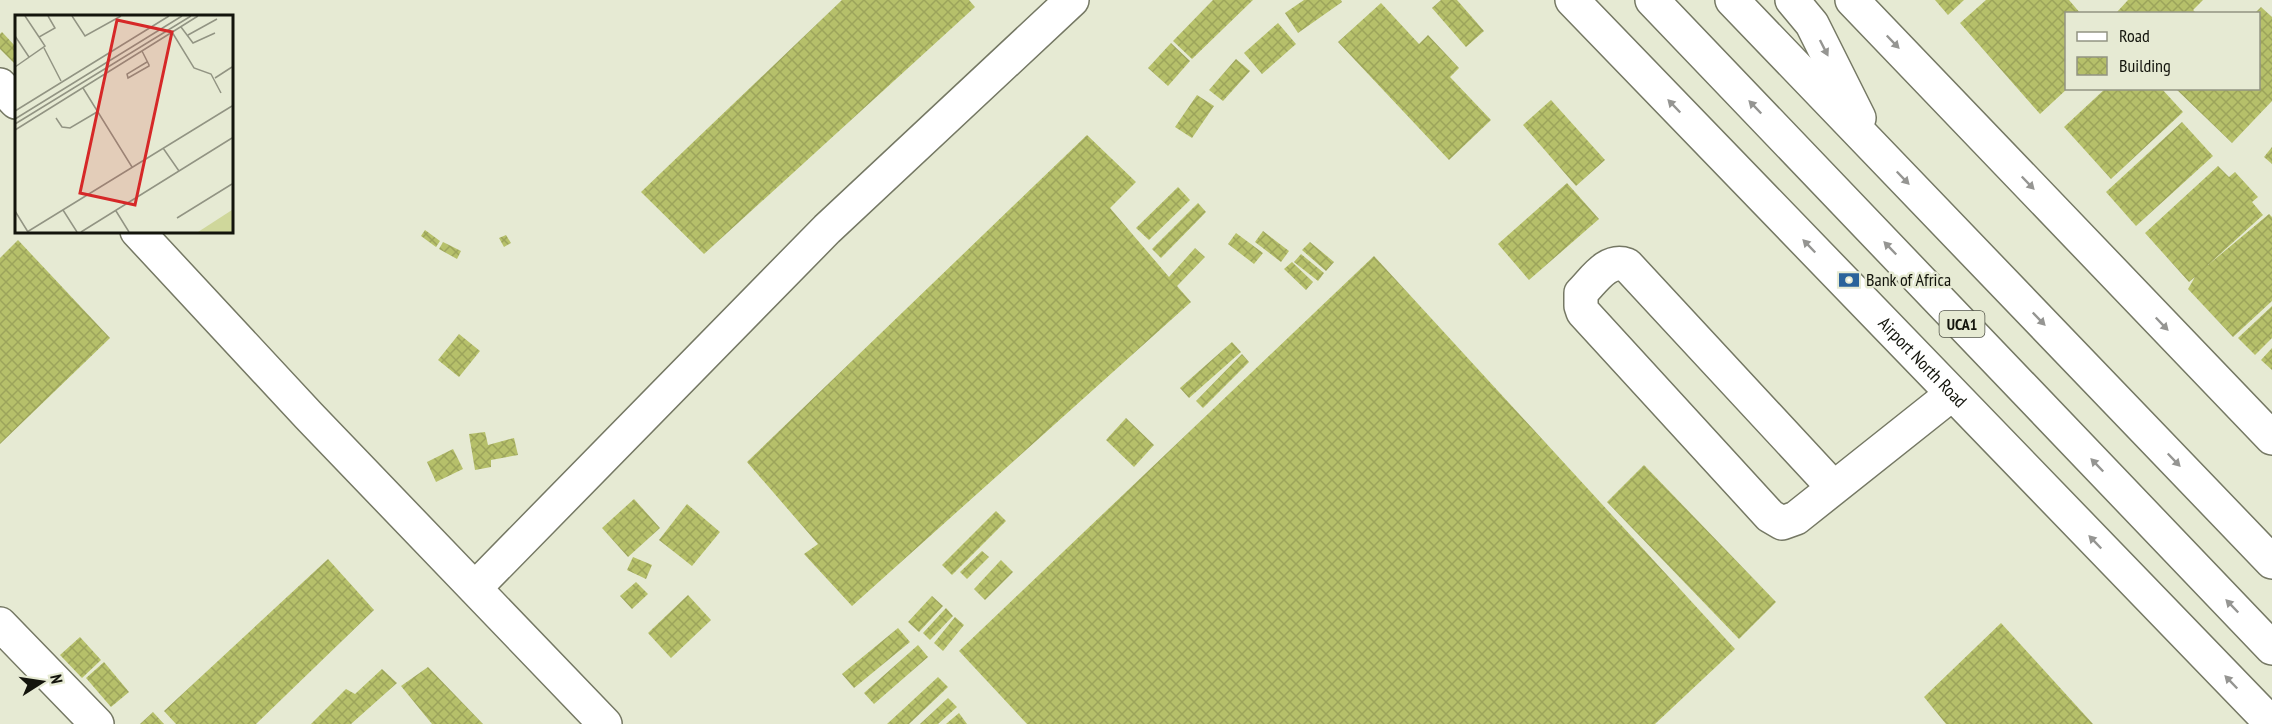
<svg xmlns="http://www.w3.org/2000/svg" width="2272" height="724" font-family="'PT Sans Narrow',sans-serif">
	<defs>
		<pattern id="building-cross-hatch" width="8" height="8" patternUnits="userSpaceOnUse" patternTransform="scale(1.5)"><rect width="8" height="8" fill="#b6c06a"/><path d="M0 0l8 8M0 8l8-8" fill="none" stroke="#9ca45b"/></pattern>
	</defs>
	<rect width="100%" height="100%" fill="#e6ead3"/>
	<!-- building -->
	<g fill="url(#building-cross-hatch)">
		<polygon points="842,0 969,0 975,7 704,254 641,192"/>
		<polygon points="1213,0 1253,0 1192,59 1173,41"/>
		<polygon points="1304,0 1341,0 1342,2 1298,33 1285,13"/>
		<polygon points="1441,0 1457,0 1484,31 1466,47 1432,8"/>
		<polygon points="1935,0 1964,0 1948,15"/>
		<polygon points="1986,0 2069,0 2081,14 2066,14 2066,88 2068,88 2040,114 1960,23"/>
		<polygon points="2128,0 2203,0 2193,10 2197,14 2118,14 2117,12"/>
		<polygon points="1381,3 1419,44 1428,35 1459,68 1450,77 1491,120 1449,160 1338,42"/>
		<polygon points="2261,7 2272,17 2272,101 2232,143 2175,88 2258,88 2258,14 2254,14"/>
		<polygon points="1278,23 1296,44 1262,74 1244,53"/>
		<polygon points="2,32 16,47 16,65 0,49 0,34"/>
		<polygon points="1171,43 1190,61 1168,86 1148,68"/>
		<polygon points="1236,59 1250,71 1223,101 1209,90"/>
		<polygon points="2106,88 2161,88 2183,112 2111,179 2064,127"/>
		<polygon points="1197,95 1214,106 1192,138 1175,127"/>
		<polygon points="1551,100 1605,160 1576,186 1523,125"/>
		<polygon points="2182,122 2213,156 2136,226 2106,192"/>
		<polygon points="1087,135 1136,182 1110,208 1169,277 1195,248 1205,257 1177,286 1191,302 852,606 804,554 818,544 747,462"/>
		<polygon points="2272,147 2272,164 2264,157"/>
		<polygon points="2218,166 2229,177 2235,172 2258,197 2252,202 2263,215 2208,265 2269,214 2272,217 2272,301 2233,337 2188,289 2195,277 2189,282 2145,233"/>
		<polygon points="1567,183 1599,219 1529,280 1498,244"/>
		<polygon points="1178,187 1190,200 1149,240 1136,228"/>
		<polygon points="1198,203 1206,212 1161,258 1152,249"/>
		<polygon points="425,230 440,241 436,247 421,236"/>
		<polygon points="1263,231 1289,251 1281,262 1255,242"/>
		<polygon points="1236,233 1263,253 1254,264 1228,244"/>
		<polygon points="506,235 511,243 504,247 499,238"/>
		<polygon points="18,240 110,338 0,444 0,258"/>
		<polygon points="443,242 461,251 457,259 439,249"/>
		<polygon points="1310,242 1334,262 1326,271 1302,250"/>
		<polygon points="1301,254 1324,273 1318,281 1294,262"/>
		<polygon points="1374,256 1735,649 1655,724 1027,724 959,651"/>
		<polygon points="1292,262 1313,282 1306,290 1284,269"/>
		<polygon points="2272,306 2272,338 2255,355 2238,338"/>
		<polygon points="459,334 480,351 459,377 438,360"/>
		<polygon points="1232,342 1241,352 1189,398 1180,388"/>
		<polygon points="2272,348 2272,370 2261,360"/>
		<polygon points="1242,354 1249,362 1203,408 1196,401"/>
		<polygon points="1126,418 1154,445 1134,467 1106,440"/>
		<polygon points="485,432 488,445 514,438 518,455 491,460 491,467 475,470 469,434"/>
		<polygon points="453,449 463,469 436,482 427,462"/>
		<polygon points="1644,465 1776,602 1739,639 1607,502"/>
		<polygon points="634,499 660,528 628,557 602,528"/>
		<polygon points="687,504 720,532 692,566 659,540"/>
		<polygon points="996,511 1006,521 952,575 942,565"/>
		<polygon points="982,551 989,557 967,579 960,572"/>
		<polygon points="633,557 652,565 646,579 627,570"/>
		<polygon points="328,559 374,610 256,724 176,724 164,711"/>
		<polygon points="1001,560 1013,572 985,600 974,589"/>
		<polygon points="636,582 648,594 632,609 620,596"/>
		<polygon points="688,595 711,620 671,658 648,633"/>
		<polygon points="932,596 943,606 919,632 908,622"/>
		<polygon points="946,608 953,616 930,640 923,633"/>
		<polygon points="955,617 964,625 943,651 934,643"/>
		<polygon points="2001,623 2093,724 1946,724 1924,697"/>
		<polygon points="898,628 910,642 854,688 842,674"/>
		<polygon points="80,637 101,660 82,678 60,655"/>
		<polygon points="918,645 928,657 874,704 864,693"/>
		<polygon points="104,662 129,692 111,707 86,678"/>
		<polygon points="428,667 483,724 432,724 401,686"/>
		<polygon points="382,669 397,683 351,724 311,724 346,689 355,694"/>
		<polygon points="938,677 948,687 909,724 887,724"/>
		<polygon points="948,698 957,707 938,724 920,724"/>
		<polygon points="153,712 164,724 140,724"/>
		<polygon points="959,713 967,724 946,724"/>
	</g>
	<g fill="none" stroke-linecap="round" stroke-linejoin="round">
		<defs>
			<g id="minor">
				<polyline points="0,85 16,102"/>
				<polyline points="137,231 309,416 605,724"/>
				<path d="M1833,487L1627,265C1607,258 1594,280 1581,293V306L1583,312L1770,516L1782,523L1796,518L1952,394"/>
				<polyline points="475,588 827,229 1072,0"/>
				<polyline points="0,624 97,724"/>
			</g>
			<g id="major">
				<path id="s1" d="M1572,0L2272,724"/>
				<polyline points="1652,0 2272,648"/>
				<polyline points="1732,0 2272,562"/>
				<polyline points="1792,0 1812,24 1859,118"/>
				<polyline points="1852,0 2272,438"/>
			</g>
		</defs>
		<!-- minor casing -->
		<use href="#minor" stroke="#757864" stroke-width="36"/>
		<!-- major casing -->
		<use href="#major" stroke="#757864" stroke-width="36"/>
		<!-- minor -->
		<use href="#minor" stroke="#fff" stroke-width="33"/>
		<!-- major -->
		<use href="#major" stroke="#fff" stroke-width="33"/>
	</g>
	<!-- one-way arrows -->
	<defs><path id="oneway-solid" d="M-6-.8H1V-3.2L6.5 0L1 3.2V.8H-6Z" transform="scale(1.5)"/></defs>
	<g fill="#959592">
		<use href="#oneway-solid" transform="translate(1893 42) rotate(46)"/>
		<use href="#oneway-solid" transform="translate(1824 48) rotate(63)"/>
		<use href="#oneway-solid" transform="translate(1674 106) rotate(-134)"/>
		<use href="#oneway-solid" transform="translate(1755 107) rotate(-134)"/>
		<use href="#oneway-solid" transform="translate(1903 178) rotate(46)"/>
		<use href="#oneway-solid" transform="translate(2028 183) rotate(46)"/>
		<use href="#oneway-solid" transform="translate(1809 246) rotate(-134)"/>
		<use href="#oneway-solid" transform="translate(1890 248) rotate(-134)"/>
		<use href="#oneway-solid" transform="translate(2039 319) rotate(46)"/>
		<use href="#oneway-solid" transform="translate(2162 324) rotate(46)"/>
		<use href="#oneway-solid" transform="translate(2174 460) rotate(46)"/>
		<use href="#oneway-solid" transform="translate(2097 465) rotate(-134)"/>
		<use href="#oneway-solid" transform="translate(2095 542) rotate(-134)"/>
		<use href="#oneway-solid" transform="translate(2232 606) rotate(-134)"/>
		<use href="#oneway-solid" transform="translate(2231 682) rotate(-134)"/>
	</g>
	<!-- icons -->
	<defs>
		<symbol id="bank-bare" viewBox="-9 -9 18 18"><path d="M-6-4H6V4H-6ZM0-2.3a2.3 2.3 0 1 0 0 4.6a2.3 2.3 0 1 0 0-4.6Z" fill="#2b639b" stroke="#e6ead3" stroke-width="2.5" paint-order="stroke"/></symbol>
	</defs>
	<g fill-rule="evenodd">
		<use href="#bank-bare" x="1834" y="265" width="30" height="30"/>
	</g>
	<g text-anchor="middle" stroke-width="5" stroke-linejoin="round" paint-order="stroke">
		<!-- shield labels -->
		<rect fill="#e6ead3" stroke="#525448" stroke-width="1.5" x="1939.5" y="311" width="45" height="26" rx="4.5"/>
		<g font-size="16" font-weight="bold" fill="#13140c">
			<text x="1962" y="330">UCA1</text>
		</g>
		<!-- poi labels -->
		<g font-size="18" fill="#13140c" stroke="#e6ead3" text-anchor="start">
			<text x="1866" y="286">Bank of Africa</text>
		</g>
		<!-- street labels -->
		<g font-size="18" fill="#13140c" stroke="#e6ead3">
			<text dy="6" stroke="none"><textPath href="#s1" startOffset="504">Airport North Road</textPath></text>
		</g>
	</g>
	<!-- overview -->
	<g transform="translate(15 15)">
		<rect width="218" height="218" fill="#e6ead3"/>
		<path d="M217,195V217H183Z" fill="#cfd79b"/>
		<path fill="none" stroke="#929483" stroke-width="1.5" d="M10,1L24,22M57,1L70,21L106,1M166,12L178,28L200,18M157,17L179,53L196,59L206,78M173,20L202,4M0,21L14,42M29,33L46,66M127,36L134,50V51L113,63L112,59L132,47M0,52L30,31L24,22L40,13L33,1M200,63L217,52M68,73L117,152M0,96L154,1M41,103L47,112L55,113L82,97M0,104L167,1M0,109L176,1M0,115L183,1M148,133L164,156M48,195L62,217M0,196L13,217M101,196L114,217M162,203L217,169M12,217L217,91M66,217L217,123"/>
		<path fill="#d62828" fill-opacity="0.15" stroke="#d62828" stroke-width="3" d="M102,5L157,17L120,190L65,178Z"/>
		<rect width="218" height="218" fill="none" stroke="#13140c" stroke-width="3"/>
	</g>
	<!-- legend -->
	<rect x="2065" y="12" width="195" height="78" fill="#e6ead3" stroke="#929483" stroke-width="1.5"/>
	<rect x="2077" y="32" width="30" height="9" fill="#ffffff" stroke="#929483" stroke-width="1.5"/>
	<text x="2119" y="42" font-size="18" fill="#13140c">Road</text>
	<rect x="2077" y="57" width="30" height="18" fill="url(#building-cross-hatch)" stroke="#929483" stroke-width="1.5"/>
	<text x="2119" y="72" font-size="18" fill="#13140c">Building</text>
	<!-- north arrow -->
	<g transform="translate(42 682) rotate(78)" stroke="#e6ead3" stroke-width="4.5" paint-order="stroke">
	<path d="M0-4.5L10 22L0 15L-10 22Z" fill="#13140c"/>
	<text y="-9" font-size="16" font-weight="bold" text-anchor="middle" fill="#13140c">N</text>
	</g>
</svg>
